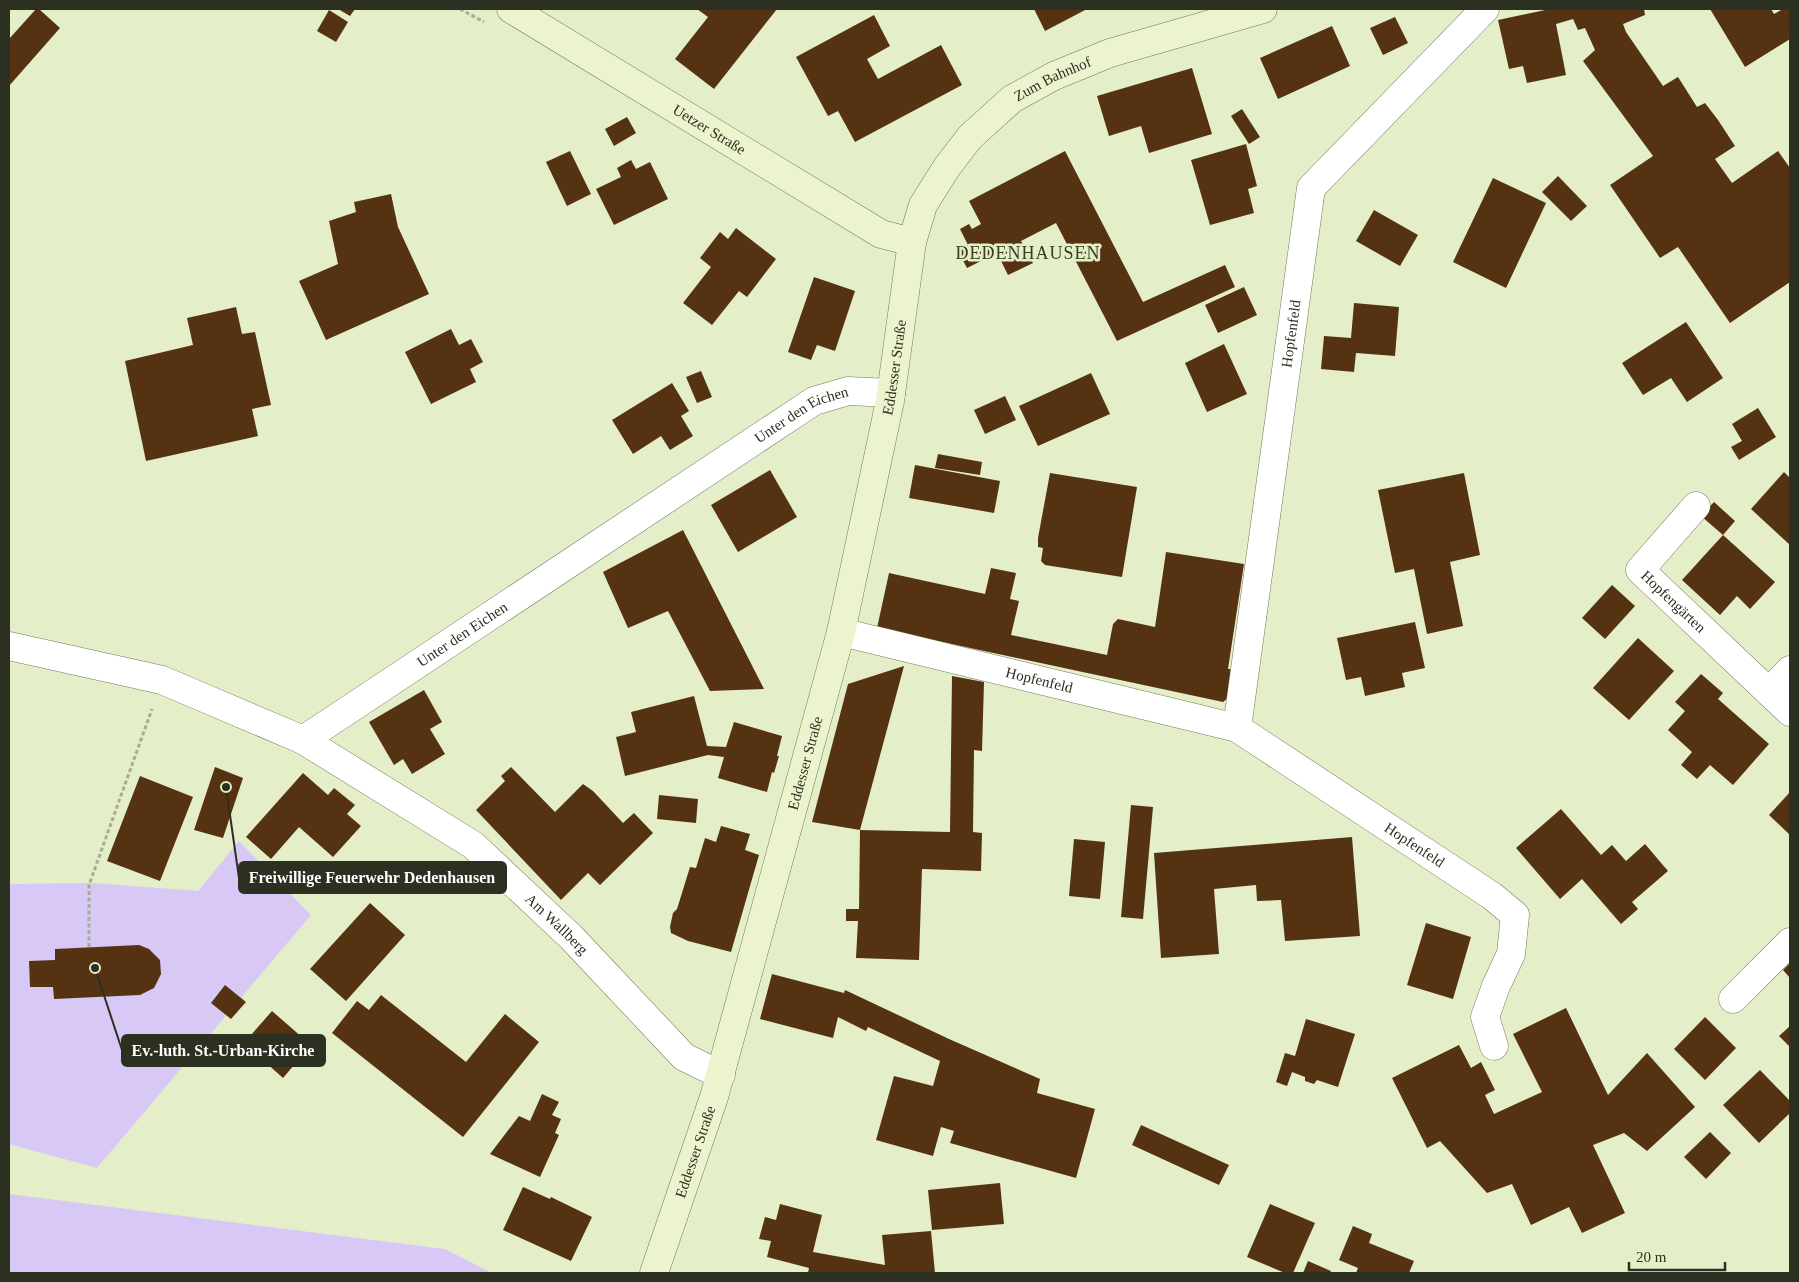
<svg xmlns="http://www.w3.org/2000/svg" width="1799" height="1282" font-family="Georgia,serif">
	<rect width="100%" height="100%" fill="#e4efc9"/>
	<!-- green -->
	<g fill="#d8c8f6">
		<polygon points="239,841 311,915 97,1168 9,1144 9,884 93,883 198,891"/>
		<polygon points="9,1194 445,1249 492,1273 9,1273"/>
	</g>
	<!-- building -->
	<g fill="#553312">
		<polygon points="36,9 39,9 60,28 9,86 9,39"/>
		<polygon points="338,9 355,9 350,16"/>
		<polygon points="697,9 777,9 714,89 675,59 708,17"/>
		<polygon points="1034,9 1087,9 1045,31"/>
		<polygon points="1550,9 1644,9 1645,15 1623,24 1626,32 1663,86 1678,77 1697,107 1705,103 1718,120 1735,146 1715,159 1732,183 1778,151 1790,168 1790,282 1730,323 1678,247 1660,258 1610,185 1653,156 1583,61 1595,50 1585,28 1578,30 1573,19 1556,24 1566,75 1527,83 1523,66 1509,69 1498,20"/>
		<polygon points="1710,9 1771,9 1774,14 1783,9 1790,9 1790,39 1745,67"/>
		<polygon points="329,10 348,22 336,42 317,31"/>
		<polygon points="874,15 890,46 867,59 878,79 941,45 962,85 855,142 838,111 828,116 796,57"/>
		<polygon points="1395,17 1408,43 1383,55 1370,28"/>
		<polygon points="1332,26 1350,66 1278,99 1260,58"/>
		<polygon points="1192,68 1212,134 1149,153 1141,126 1109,136 1097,96"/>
		<polygon points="1242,109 1260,137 1249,144 1231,116"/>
		<polygon points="627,117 636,133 614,146 605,129"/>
		<polygon points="1246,144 1257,186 1248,189 1254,213 1210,225 1191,160"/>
		<polygon points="570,151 591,194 567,206 546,162"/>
		<polygon points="1065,151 1143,302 1225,265 1235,287 1117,341 1056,223 1021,241 1033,263 1008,275 997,253 967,268 958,251 968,245 960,229 969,224 972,229 981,224 969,201"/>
		<polygon points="631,160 636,169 650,162 668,199 614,225 596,189 621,177 617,168"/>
		<polygon points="1558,176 1587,206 1571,221 1542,192"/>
		<polygon points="1493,178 1546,203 1506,288 1453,262"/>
		<polygon points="391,194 398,227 429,294 326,340 299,281 338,264 329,221 356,212 354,202"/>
		<polygon points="1374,210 1418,235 1400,266 1356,241"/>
		<polygon points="736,228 776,259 747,297 739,291 712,325 683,303 711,267 700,258 720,232 728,239"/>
		<polygon points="814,277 855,291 835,351 817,345 811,360 788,352"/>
		<polygon points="1244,287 1257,315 1218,333 1205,305"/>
		<polygon points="1354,303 1399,307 1395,356 1356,353 1354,372 1321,369 1324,336 1351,338"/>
		<polygon points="236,307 242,334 255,332 271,405 252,409 258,436 146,461 125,361 193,345 187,318"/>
		<polygon points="1686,322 1723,378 1687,402 1671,378 1643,395 1622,363"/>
		<polygon points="451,329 459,345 471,339 483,362 470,369 476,382 431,404 405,352"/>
		<polygon points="1224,344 1247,394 1207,412 1185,363"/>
		<polygon points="701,371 712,397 697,403 686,377"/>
		<polygon points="1091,373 1110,414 1038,446 1019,406"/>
		<polygon points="672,383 689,411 681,416 693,436 670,450 661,436 633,454 612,420"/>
		<polygon points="1005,396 1016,420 985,434 974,410"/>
		<polygon points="1758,408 1776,437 1739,460 1731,447 1742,441 1732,424"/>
		<polygon points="938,454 982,462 980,475 935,468"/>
		<polygon points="915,465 1000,481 994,513 909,498"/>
		<polygon points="770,470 797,517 738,552 711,505"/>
		<polygon points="1784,472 1790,478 1790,545 1751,509"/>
		<polygon points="1050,473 1137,487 1122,577 1045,565 1041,561 1043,548 1038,547 1038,538"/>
		<polygon points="1464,473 1480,555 1450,562 1463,626 1427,634 1414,569 1395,573 1378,490"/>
		<polygon points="1714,502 1735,521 1723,535 1701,516"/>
		<polygon points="683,530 764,689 710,691 668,611 628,628 603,572"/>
		<polygon points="1723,535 1775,582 1750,609 1737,596 1720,615 1682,580"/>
		<polygon points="1166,552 1244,564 1228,669 1231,669 1228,698 1223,702 877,628 889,573 985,594 991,568 1016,573 1010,599 1019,601 1011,635 1107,655 1113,624 1118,619 1155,627"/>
		<polygon points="1612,585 1635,606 1605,639 1582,618"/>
		<polygon points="1415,622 1425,668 1402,673 1405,687 1365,696 1361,677 1346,680 1337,638"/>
		<polygon points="1638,638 1674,671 1629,720 1593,688"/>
		<polygon points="904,666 860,830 812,822 848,684"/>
		<polygon points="1701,674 1723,693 1718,699 1769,744 1733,785 1710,765 1697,779 1681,765 1692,752 1668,730 1685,711 1675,702"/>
		<polygon points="952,676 984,682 982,751 974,750 973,832 982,833 981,871 922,869 919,960 856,958 858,921 846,921 846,909 859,909 860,830 950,832"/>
		<polygon points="424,690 442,722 430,729 445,754 412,774 403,759 394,765 369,722"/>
		<polygon points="694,696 707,746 726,747 734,722 782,736 777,756 779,756 774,773 772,772 767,792 718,778 724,757 708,755 625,776 616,737 636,732 631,712"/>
		<polygon points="215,767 243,778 223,838 194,830"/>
		<polygon points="511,767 555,812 583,784 593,791 623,823 634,813 653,833 600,885 588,873 561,900 476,810 505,781 501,776"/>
		<polygon points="303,773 328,795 334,788 355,805 347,814 361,826 333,857 299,827 271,859 246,837"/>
		<polygon points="140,776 193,797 160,881 107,861"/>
		<polygon points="1790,792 1790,835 1769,815"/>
		<polygon points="659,795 698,799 696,823 657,819"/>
		<polygon points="1131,805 1153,807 1143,919 1121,917"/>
		<polygon points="1561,809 1601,855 1612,845 1626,861 1645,844 1668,871 1632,902 1638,909 1621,924 1582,879 1560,899 1516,848"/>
		<polygon points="721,826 750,834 745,850 759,855 731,952 688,941 671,933 670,927 673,913 677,909 690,867 696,868 705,838 716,842"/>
		<polygon points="1352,837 1360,936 1285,941 1281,900 1257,901 1256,885 1214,889 1219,954 1161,958 1154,853"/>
		<polygon points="1074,839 1105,842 1100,899 1069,896"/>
		<polygon points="370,903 405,935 346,1001 310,969"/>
		<polygon points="1426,923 1471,937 1453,999 1407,985"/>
		<polygon points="139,945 149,949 160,960 161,974 154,988 140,995 54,999 53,987 30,987 29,961 55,960 55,949"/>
		<polygon points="1790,963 1790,978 1783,970"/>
		<polygon points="772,974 844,993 845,990 949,1039 1040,1079 1037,1093 1095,1109 1076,1178 950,1143 954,1131 941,1127 933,1156 876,1140 894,1076 933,1086 940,1061 868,1027 866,1031 838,1017 833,1038 760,1019"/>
		<polygon points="225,985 246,1002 231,1019 211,1003"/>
		<polygon points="381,995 466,1062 505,1014 539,1042 463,1137 332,1033 357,1001 369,1010"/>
		<polygon points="1566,1008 1608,1095 1647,1053 1695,1107 1647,1151 1624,1133 1593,1145 1625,1213 1582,1233 1569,1207 1531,1225 1512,1184 1487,1193 1440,1141 1427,1148 1392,1078 1459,1045 1471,1068 1481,1062 1495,1090 1485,1095 1494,1114 1542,1092 1513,1034"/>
		<polygon points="272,1011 311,1045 283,1078 244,1043"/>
		<polygon points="1705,1017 1736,1048 1705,1080 1674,1049"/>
		<polygon points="1306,1019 1355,1034 1338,1087 1317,1080 1314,1084 1305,1081 1305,1077 1292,1072 1287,1086 1276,1082 1285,1053 1295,1056"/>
		<polygon points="1790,1026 1790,1047 1779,1036"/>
		<polygon points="1760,1070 1790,1101 1790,1113 1759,1143 1723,1105"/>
		<polygon points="542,1094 559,1102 552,1115 561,1119 555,1133 559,1135 540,1177 490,1154 519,1116 530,1121"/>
		<polygon points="1141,1125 1229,1165 1219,1185 1132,1145"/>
		<polygon points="1710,1132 1731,1153 1706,1179 1684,1157"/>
		<polygon points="1000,1183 1004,1224 932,1230 928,1190"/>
		<polygon points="523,1187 550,1199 551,1197 592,1217 571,1261 503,1230"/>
		<polygon points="780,1204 822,1215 813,1252 885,1265 882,1235 931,1231 935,1273 808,1273 809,1268 767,1257 771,1241 759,1239 765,1217 776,1220"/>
		<polygon points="1270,1204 1315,1223 1293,1273 1285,1273 1247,1257"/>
		<polygon points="1353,1226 1372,1234 1369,1243 1414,1261 1409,1273 1356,1273 1358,1268 1339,1260"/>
		<polygon points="1308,1261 1331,1271 1330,1273 1303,1273"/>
	</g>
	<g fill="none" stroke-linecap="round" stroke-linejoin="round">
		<defs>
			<g id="street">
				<path id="s1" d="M1696,506L1640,570L1790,712"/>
				<path id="s2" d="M841,632L1237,728L1492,896L1515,915L1511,954L1496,986L1485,1017L1494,1046"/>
				<path id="s3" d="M9,646L162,680L303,740L814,401L848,391L891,393"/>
				<polyline points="1769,692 1790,670"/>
				<path id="s4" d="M1237,728L1311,188L1485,9"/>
				<path id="s5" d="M303,740L473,845L571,937L684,1057L721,1075"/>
				<polyline points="1733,999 1790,942"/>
			</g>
			<g id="secondary">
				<path id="s6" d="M511,9L881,234L912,242"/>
				<path id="s7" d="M654,1273L714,1097L841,632L890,401L912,242L923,205L947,167L970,137L1012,99L1054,76L1110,53L1263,9"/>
			</g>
		</defs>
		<!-- street casing -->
		<use href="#street" stroke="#707a58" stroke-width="29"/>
		<!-- secondary casing -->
		<use href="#secondary" stroke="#707a58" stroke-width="29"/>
		<!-- path -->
		<g stroke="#a6ae90" stroke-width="3" stroke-dasharray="4 2.5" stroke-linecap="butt">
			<polyline points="460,9 484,22"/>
			<polyline points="89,947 89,885 152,709"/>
		</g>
		<!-- street -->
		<use href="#street" stroke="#fff" stroke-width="28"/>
		<!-- secondary -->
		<use href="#secondary" stroke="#ebf3cf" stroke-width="28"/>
	</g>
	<g text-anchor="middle" stroke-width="5" stroke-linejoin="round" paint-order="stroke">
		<!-- street labels -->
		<g font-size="15" fill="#2c3021" stroke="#e4efc9">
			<text dy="5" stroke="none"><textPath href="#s7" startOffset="1288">Zum Bahnhof</textPath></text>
			<text dy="5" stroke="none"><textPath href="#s6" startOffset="232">Uetzer Straße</textPath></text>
			<text dy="5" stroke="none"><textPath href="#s4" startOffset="398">Hopfenfeld</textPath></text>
			<text dy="5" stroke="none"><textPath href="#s7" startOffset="938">Eddesser Straße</textPath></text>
			<text dy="5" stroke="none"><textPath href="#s3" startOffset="906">Unter den Eichen</textPath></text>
			<text dy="5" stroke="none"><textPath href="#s1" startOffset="131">Hopfengärten</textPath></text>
			<text dy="5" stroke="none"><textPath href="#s3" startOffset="501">Unter den Eichen</textPath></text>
			<text dy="5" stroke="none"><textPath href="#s2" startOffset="204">Hopfenfeld</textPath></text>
			<text dy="5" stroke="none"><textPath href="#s7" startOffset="532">Eddesser Straße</textPath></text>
			<text dy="5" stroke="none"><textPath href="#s2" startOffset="620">Hopfenfeld</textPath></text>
			<text dy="5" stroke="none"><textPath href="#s5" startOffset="315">Am Wallberg</textPath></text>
			<text dy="5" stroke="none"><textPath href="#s7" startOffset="128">Eddesser Straße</textPath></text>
		</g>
		<!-- quarter labels -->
		<g font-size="18" letter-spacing="1" fill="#353d1d" stroke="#e4efc9">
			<text x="1028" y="259">DEDENHAUSEN</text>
		</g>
	</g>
	<!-- callouts -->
	<path fill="none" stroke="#2c3021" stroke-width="2" d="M226 787L239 878M95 968L122 1050"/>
	<g fill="#2c3021" stroke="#e4efc9" stroke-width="2">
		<circle cx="226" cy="787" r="5"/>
		<circle cx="95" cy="968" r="5"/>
	</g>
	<g fill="#2c3021" stroke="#2c3021" stroke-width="2">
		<rect x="239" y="862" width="267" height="31" rx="5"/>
		<rect x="122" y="1035" width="203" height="31" rx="5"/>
	</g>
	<g font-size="16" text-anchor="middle" font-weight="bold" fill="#fff">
		<text x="372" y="883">Freiwillige Feuerwehr Dedenhausen</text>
		<text x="223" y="1056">Ev.-luth. St.-Urban-Kirche</text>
	</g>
	<!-- border -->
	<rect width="1799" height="1282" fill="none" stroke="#2c3021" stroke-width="20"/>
	<!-- scale -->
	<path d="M1629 1262v8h96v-8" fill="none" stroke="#2c3021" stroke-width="2.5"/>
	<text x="1636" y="1262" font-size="15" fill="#2c3021" stroke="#e4efc9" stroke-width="4" paint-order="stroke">20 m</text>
</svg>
